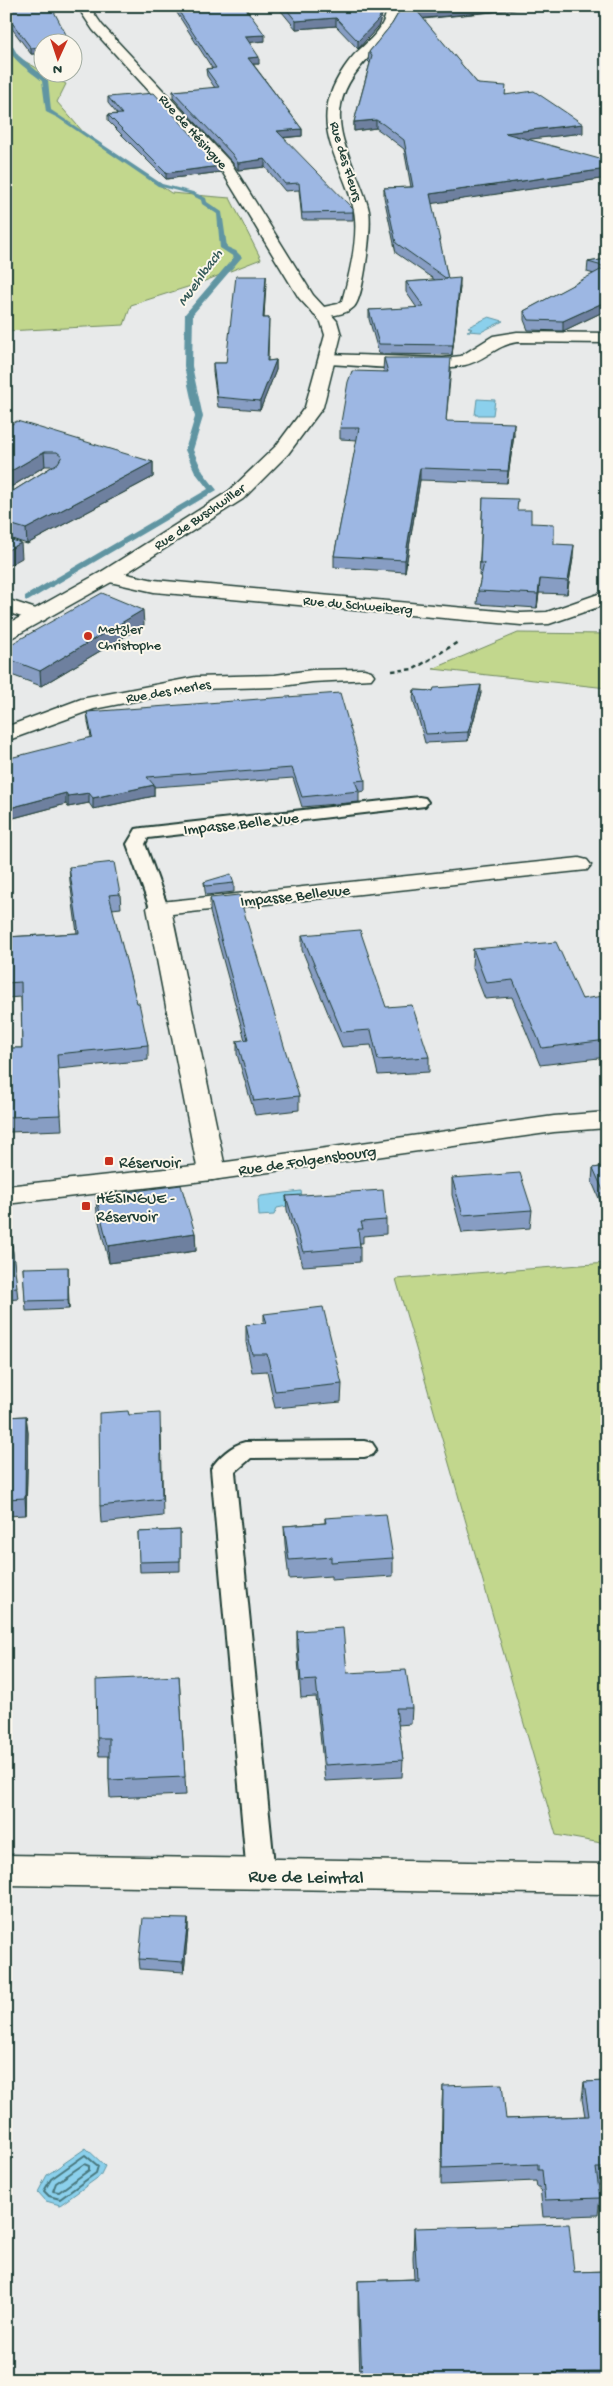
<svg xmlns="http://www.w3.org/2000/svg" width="613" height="2386" font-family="'Gochi Hand',sans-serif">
	<rect width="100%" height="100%" fill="#e8eaea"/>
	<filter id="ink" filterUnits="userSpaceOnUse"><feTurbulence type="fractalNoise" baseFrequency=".02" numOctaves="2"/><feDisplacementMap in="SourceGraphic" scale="10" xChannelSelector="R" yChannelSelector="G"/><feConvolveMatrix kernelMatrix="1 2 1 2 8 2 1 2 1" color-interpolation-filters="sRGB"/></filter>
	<g filter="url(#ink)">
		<!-- green -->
		<g fill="#c2d78d" stroke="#708a60">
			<polygon points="6,39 17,57 66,84 57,102 84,133 171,193 230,198 261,259 197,284 131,305 124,325 6,331"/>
			<polygon points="518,633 607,634 607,688 433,669"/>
			<polygon points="607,1263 607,1844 556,1835 396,1279"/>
		</g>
		<!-- water -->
		<g fill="#8bd0ec" stroke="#6095a2">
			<polygon points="489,317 503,321 481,332 467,331 472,329 468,327"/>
			<polygon points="477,399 495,400 493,415 475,415"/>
			<polygon points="301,1191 303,1203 277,1208 274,1215 259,1216 258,1200 261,1196"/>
			<polygon points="86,2148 105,2166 100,2176 60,2205 46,2201 38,2192 47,2175"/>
		</g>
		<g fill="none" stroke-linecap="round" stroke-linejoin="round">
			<!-- shore -->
			<g stroke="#4a787e" stroke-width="2">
				<polygon points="85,2155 98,2166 96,2173 60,2199 49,2196 44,2191 51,2179"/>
				<polygon points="84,2164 89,2166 89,2170 59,2192 53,2191 56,2183"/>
			</g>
			<!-- stream -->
			<path fill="#6095a2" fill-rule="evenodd" d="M6,43L12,45L18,55L48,80L51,110L162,184L193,192L206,198L207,202L222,212L227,247L236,251L242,257L193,314L192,366L203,417L193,450L203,472L217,490L28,601L25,600V596L208,489L195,472L185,450L195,417L184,366L185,314L234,257L220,248L217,214L202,204L201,200L189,194L158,186L58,118L46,112L42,81C30,71 9,58 6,43Z"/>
			<defs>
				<g id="service">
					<polygon points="419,797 425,798 428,802 425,806 148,838 145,844 168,908 166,912 152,912 150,908 127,844 136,829 142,828"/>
					<path d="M364,1441L372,1443L376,1449L372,1455L364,1457L251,1458L235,1472L275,1875L271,1883L261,1887L251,1883L247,1875L211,1469C218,1457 232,1445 245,1442Z"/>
				</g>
				<g id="minor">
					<path d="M387,6H399C398,44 349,61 341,105C334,141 362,177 369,211C372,226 364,297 354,307C346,315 325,318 314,315L312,312L314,309L338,304L342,301C349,277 359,236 354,211C348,178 322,144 327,109C330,89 341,70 354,55C369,40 386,29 387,6Z"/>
					<path d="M517,332L607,333V343L517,342C496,345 484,361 465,365C424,373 369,366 327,364L321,363L319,359L321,355L327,354L443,358L461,356L493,336Z"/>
					<polygon points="108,570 154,580 521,613 547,612 607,591 607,604 549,624 521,625 154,592 101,580 98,576 101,572"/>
					<polygon points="6,599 45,612 48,616 45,620 38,622 6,612"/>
					<polygon points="364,669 371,671 374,675 371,679 312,682 275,687 196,689 94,709 6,741 6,727 81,699 196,677 275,675 312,670"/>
					<polygon points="579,858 587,860 591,865 587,870 172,914 226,1172 222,1178 212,1180 202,1178 198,1172 147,908 151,903"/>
					<polygon points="6,1855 607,1864 607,1894 6,1885"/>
				</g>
				<polygon id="tertiary" points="77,6 89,6 102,25 231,163 313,295 337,321 341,335 323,407 288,454 243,499 115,580 13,637 6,639 6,625 101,572 229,491 276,446 305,407 325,335 321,322 299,298 220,168 93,30"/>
				<polygon id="secondary" points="607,1112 607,1128 554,1132 212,1180 6,1204 6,1186 212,1164 554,1116"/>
			</defs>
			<!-- service casing -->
			<use href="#service" stroke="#1f3d34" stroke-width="4"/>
			<!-- minor casing -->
			<use href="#minor" stroke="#1f3d34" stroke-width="3"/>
			<!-- tertiary casing -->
			<use href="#tertiary" stroke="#1f3d34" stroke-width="3"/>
			<!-- secondary casing -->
			<use href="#secondary" stroke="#1f3d34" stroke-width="3"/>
			<!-- path -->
			<polyline stroke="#1f3d34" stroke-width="2.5" stroke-dasharray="4.5 3" stroke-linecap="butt" points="392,671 414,669 458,642"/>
			<!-- service -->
			<use href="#service" fill="#fbf7ec" fill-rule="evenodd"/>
			<!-- minor -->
			<use href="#minor" fill="#fbf7ec" fill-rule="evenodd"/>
			<!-- tertiary -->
			<use href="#tertiary" fill="#fbf7ec" fill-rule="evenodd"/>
			<!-- secondary -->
			<use href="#secondary" fill="#fbf7ec" fill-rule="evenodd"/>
		</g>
		<!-- wall -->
		<g fill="#879dc3" stroke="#1f3d34">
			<polygon points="6,6 42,42 42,54 31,54 7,22 6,19"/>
			<polygon points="277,6 385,6 378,27 358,49 336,26 296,29"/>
			<polygon points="399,6 552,6 423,19 478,84 506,95 583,133 528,139 607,178 431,203 448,279 460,287 452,355 379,354 369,319 369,310 417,308 406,292 406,282 435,280 396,253 384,197 384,188 411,187 404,149 383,133 376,128 354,131 354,122 370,63 368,61 369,52 392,24 399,12"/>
			<polygon points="176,7 265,41 249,42 259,64 253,64 302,129 302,136 283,138 353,212 353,220 302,220 299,190 285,191 265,167 238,170 232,162 173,98 173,91 215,88 207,76 206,69 212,68 177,13"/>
			<polygon points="108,97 220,166 221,172 166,179 108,121 108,115 117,114 108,103"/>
			<polygon points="607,259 607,310 563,331 528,330 524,320 524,311 594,274 587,272 588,262"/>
			<polygon points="266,276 264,318 269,318 268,361 276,360 276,370 260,410 218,407 213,372 213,363 226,363"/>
			<polygon points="384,358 451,369 446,421 514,435 507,483 420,480 405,572 334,567 334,556 357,440 340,439 340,428 384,372 383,369"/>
			<polygon points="6,427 153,462 153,477 27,544 6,537 6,492 13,491 53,466 45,466 6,490"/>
			<polygon points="483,498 517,510 554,544 573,558 567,594 539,593 537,608 477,604 478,591 481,576 479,576"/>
			<polygon points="144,625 41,686 6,673 6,647"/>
			<polygon points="414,690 481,693 468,741 425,743 413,698"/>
			<polygon points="87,712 365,780 365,791 359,792 359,802 302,807 293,778 239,782 238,781 154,787 154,796 93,809 89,803 68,807 66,804 6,820 91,737 88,722"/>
			<polygon points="69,867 120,894 121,908 112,909 148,1045 148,1060 58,1069 62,1130 9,1132 8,1102 6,1102 6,1048 22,1048 21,997 6,998 6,937 77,933 70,881"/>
			<polygon points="204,882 234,883 234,892 206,895 205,891"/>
			<polygon points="210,898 299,1096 299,1110 255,1115 237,1054 237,1041 245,1040 210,912"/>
			<polygon points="302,935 429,1057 429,1072 378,1075 371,1045 342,1047 302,950"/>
			<polygon points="473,949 582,999 607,1001 607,1057 540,1065 512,997 485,999 472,966"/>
			<polygon points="607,1166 607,1217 592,1182 593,1168"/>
			<polygon points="452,1178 532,1210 530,1228 462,1233 452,1195"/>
			<polygon points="96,1196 195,1233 196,1251 109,1263 97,1214"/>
			<polygon points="286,1196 386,1220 386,1234 363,1236 363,1243 360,1243 360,1262 303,1266 287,1210"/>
			<polygon points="6,1245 12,1245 18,1299 6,1300"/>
			<polygon points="23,1268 68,1276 69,1309 26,1311"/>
			<polygon points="264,1314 342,1384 341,1402 275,1408 267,1371 252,1372 246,1342 246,1325 264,1323"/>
			<polygon points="129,1415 161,1429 163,1516 101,1523 100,1506"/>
			<polygon points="26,1416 28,1433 26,1515 6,1516 6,1417"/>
			<polygon points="325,1518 393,1558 393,1576 331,1580 331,1576 289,1579 285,1544 284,1526 325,1523"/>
			<polygon points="180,1530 180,1571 140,1572 138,1532"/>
			<polygon points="297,1631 347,1673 412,1708 411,1724 398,1725 403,1760 402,1777 325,1781 316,1697 301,1698 297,1647"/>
			<polygon points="179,1676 186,1795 110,1798 109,1780 109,1756 99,1756 97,1738"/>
			<polygon points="188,1919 188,1929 184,1972 140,1969 139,1959"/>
			<polygon points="607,2081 607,2185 598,2185 600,2198 598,2215 543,2217 540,2187 537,2187 536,2181 441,2185 442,2103 443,2086 506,2119 585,2116 582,2099 584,2082"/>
			<polygon points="414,2228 574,2272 607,2271 607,2380 360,2380 358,2311 358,2281 414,2279 413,2259"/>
		</g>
		<!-- shaded-wall -->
		<g fill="#6e809f" stroke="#1f3d34">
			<polygon points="383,6 385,6 378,27 358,49 358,41"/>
			<polygon points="468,6 552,6 417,19 417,11"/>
			<polygon points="336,18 336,26 296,29 296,21"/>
			<polygon points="265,35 265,41 245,43 245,36"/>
			<polygon points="42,47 42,54 31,54 31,48"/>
			<polygon points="259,57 259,64 248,64 248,58"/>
			<polygon points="376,120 376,128 354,131 354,122"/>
			<polygon points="583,124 583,133 505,142 505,133"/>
			<polygon points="302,129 302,136 277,138 277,131"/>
			<polygon points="265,159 265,167 238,170 238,163"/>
			<polygon points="220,166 221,172 166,179 166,173"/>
			<polygon points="607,169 607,178 429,204 430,194"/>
			<polygon points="266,276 266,285 263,327 263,318"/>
			<polygon points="460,278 460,287 452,355 453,345"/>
			<polygon points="607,301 607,310 563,331 563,321"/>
			<polygon points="276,360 276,370 260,410 260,401"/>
			<polygon points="514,423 514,435 507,483 508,471"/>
			<polygon points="44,452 45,466 6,490 6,474"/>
			<polygon points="153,462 153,477 27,544 26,529"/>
			<polygon points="420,468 420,480 405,572 405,560"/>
			<polygon points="21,543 22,558 6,567 6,551"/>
			<polygon points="574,545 573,558 567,594 568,581"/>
			<polygon points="540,579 539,593 537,608 538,594"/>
			<polygon points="143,610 144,625 41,686 40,671"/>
			<polygon points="481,685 481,693 468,741 468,732"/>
			<polygon points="154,785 154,796 93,809 93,798"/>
			<polygon points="66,793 66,804 6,820 6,809"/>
			<polygon points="89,793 89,803 68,807 68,796"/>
			<polygon points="195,1233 196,1251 109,1263 108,1246"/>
			<polygon points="68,1267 68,1276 69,1309 68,1300"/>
			<polygon points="26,1416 28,1433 26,1515 25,1498"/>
			<polygon points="188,1919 188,1929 184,1972 183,1962"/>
		</g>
		<!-- building -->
		<g fill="#9db7e3" stroke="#1f3d34">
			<polygon points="6,6 51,6 70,42 42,42 42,47 31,48 7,16"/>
			<polygon points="183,6 244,6 265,35 245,36 259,57 248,58 302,129 277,131 353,209 353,212 302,213 299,183 285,184 265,159 238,163 232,154 173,91 219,87 206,69 216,68 176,7"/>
			<polygon points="284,6 383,6 379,19 358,41 336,18 296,21"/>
			<polygon points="399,6 468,6 417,11 478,84 506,86 505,95 534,91 583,124 505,133 607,161 607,169 430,194 448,279 460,278 453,345 379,344 369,310 424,307 406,282 447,279 396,243 384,188 413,187 404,140 383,124 376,120 354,122 372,56 369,52 392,24 399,12"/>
			<polygon points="154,93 220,166 166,173 108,115 122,114 108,97"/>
			<polygon points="607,259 607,301 563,321 529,320 524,311 606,267 588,262"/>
			<polygon points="236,276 266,276 263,318 269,318 267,361 276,360 260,401 217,397 213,363 226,363"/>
			<polygon points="384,358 451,358 446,421 514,423 508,471 420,468 405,560 334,556 359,428 340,428 348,382 352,371 388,372"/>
			<polygon points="17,421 153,462 26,529 6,523 6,492 13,491 58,463 62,456 57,452 44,452 6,474 6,427"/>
			<polygon points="483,498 518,499 517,510 531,510 531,523 554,524 554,544 574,545 568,581 540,579 538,594 478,591 484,563 480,563"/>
			<polygon points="6,538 21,543 6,551"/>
			<polygon points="102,593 143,610 40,671 6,658 6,647"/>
			<polygon points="481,685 468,732 426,734 414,690 433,691 434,688"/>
			<polygon points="340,693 365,780 355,781 359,791 302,797 292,768 239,772 238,770 147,777 154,785 93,798 89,793 68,796 66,793 6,809 6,759 92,737 87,712"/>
			<polygon points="114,862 120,894 109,895 137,1003 139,1003 148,1045 57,1054 61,1115 8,1117 8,1087 6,1087 6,1048 22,1048 21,982 6,983 6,937 79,933 69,867"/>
			<polygon points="231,874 234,883 206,886 204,882"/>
			<polygon points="239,895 299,1096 254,1101 237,1041 248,1039 210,898"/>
			<polygon points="360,930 386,1007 412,1005 429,1057 378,1060 371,1030 342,1032 302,935"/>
			<polygon points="556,942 582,999 604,996 607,1001 607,1040 542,1048 513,980 486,983 473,949"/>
			<polygon points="607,1166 607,1199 593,1168"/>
			<polygon points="520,1173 532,1210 463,1215 452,1178"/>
			<polygon points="181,1185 195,1233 108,1246 96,1196"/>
			<polygon points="383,1190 386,1220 361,1222 363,1229 358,1229 360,1247 303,1252 286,1196"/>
			<polygon points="6,1245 12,1245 17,1287 6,1288"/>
			<polygon points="68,1267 68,1300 25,1301 23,1268"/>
			<polygon points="323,1307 342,1384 275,1391 267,1354 252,1354 246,1325 267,1323 264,1314"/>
			<polygon points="128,1411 129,1415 160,1413 162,1499 100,1506 99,1413"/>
			<polygon points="26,1416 25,1498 6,1499 6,1417"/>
			<polygon points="386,1514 393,1558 331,1562 331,1557 289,1560 284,1526 326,1523 325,1518"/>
			<polygon points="180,1530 180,1561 139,1562 138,1532"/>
			<polygon points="343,1628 347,1673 406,1670 412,1708 396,1708 403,1760 325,1765 316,1680 301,1681 297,1631"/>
			<polygon points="179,1676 185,1777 109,1780 109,1738 97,1738 96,1680"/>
			<polygon points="143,1918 188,1919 183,1962 139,1959"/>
			<polygon points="607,2081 607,2168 596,2168 600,2198 545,2200 542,2170 538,2170 538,2164 442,2168 443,2086 502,2084 506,2119 589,2116 584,2082"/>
			<polygon points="569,2224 574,2272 607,2271 607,2372 541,2373 541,2380 362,2380 358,2281 417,2279 414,2228"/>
		</g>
	</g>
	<!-- markers -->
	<g fill="#c8321e" stroke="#fbf7ec" stroke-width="2">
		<circle cx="88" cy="636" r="5"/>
		<rect x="104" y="1156" width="10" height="10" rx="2.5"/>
		<rect x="81" y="1201" width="10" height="10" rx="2.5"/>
	</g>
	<g text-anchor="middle" stroke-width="4" stroke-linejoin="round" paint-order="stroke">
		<!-- far-street labels -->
		<g font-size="14" fill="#1f3d34" stroke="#fbf7ec">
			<text transform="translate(194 131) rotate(48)" y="5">Rue de Hésingue</text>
			<text transform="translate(347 161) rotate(73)" y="5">Rue des Fleurs</text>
			<text transform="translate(199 516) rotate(-34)" y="5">Rue de Buschwiller</text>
			<text transform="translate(358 604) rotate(5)" y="5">Rue du Schweiberg</text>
			<text transform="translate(168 690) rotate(-10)" y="5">Rue des Merles</text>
		</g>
		<!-- far-poi labels -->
		<g font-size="14" fill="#1f3d34" stroke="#fbf7ec" text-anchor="start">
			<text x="98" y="633">Metzler<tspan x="98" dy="16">Christophe</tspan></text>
		</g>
		<!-- far-water labels -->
		<g font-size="15" font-style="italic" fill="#355a59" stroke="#fbf7ec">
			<text transform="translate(199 277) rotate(-54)" y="5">Muehlbach</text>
		</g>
		<!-- street labels -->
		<g font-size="16" fill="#1f3d34" stroke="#fbf7ec">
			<text transform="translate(241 822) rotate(-6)" y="6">Impasse Belle Vue</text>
			<text transform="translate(295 894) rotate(-6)" y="6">Impasse Bellevue</text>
			<text transform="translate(307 1159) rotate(-8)" y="6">Rue de Folgensbourg</text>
		</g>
		<!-- poi labels -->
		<g font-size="16" fill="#1f3d34" stroke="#fbf7ec" text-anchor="start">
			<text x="119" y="1167">Réservoir</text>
			<text x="96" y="1203">HÉSINGUE -<tspan x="96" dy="18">Réservoir</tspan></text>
		</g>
		<!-- near-street labels -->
		<g font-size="19" fill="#1f3d34" stroke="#fbf7ec">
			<text transform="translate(306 1875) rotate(1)" y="7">Rue de Leimtal</text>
		</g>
	</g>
	<!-- margin -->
	<rect width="613" height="2386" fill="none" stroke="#fbf7ec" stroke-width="25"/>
	<rect x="12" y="12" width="588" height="2361" fill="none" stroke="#1f3d34" stroke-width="2" filter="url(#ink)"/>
	<!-- north arrow -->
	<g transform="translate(58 58) rotate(183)"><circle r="24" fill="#fbf7ec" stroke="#a3ada2"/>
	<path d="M0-4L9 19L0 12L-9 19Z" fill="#c8321e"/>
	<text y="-8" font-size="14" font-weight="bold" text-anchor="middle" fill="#1f3d34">N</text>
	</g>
</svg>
